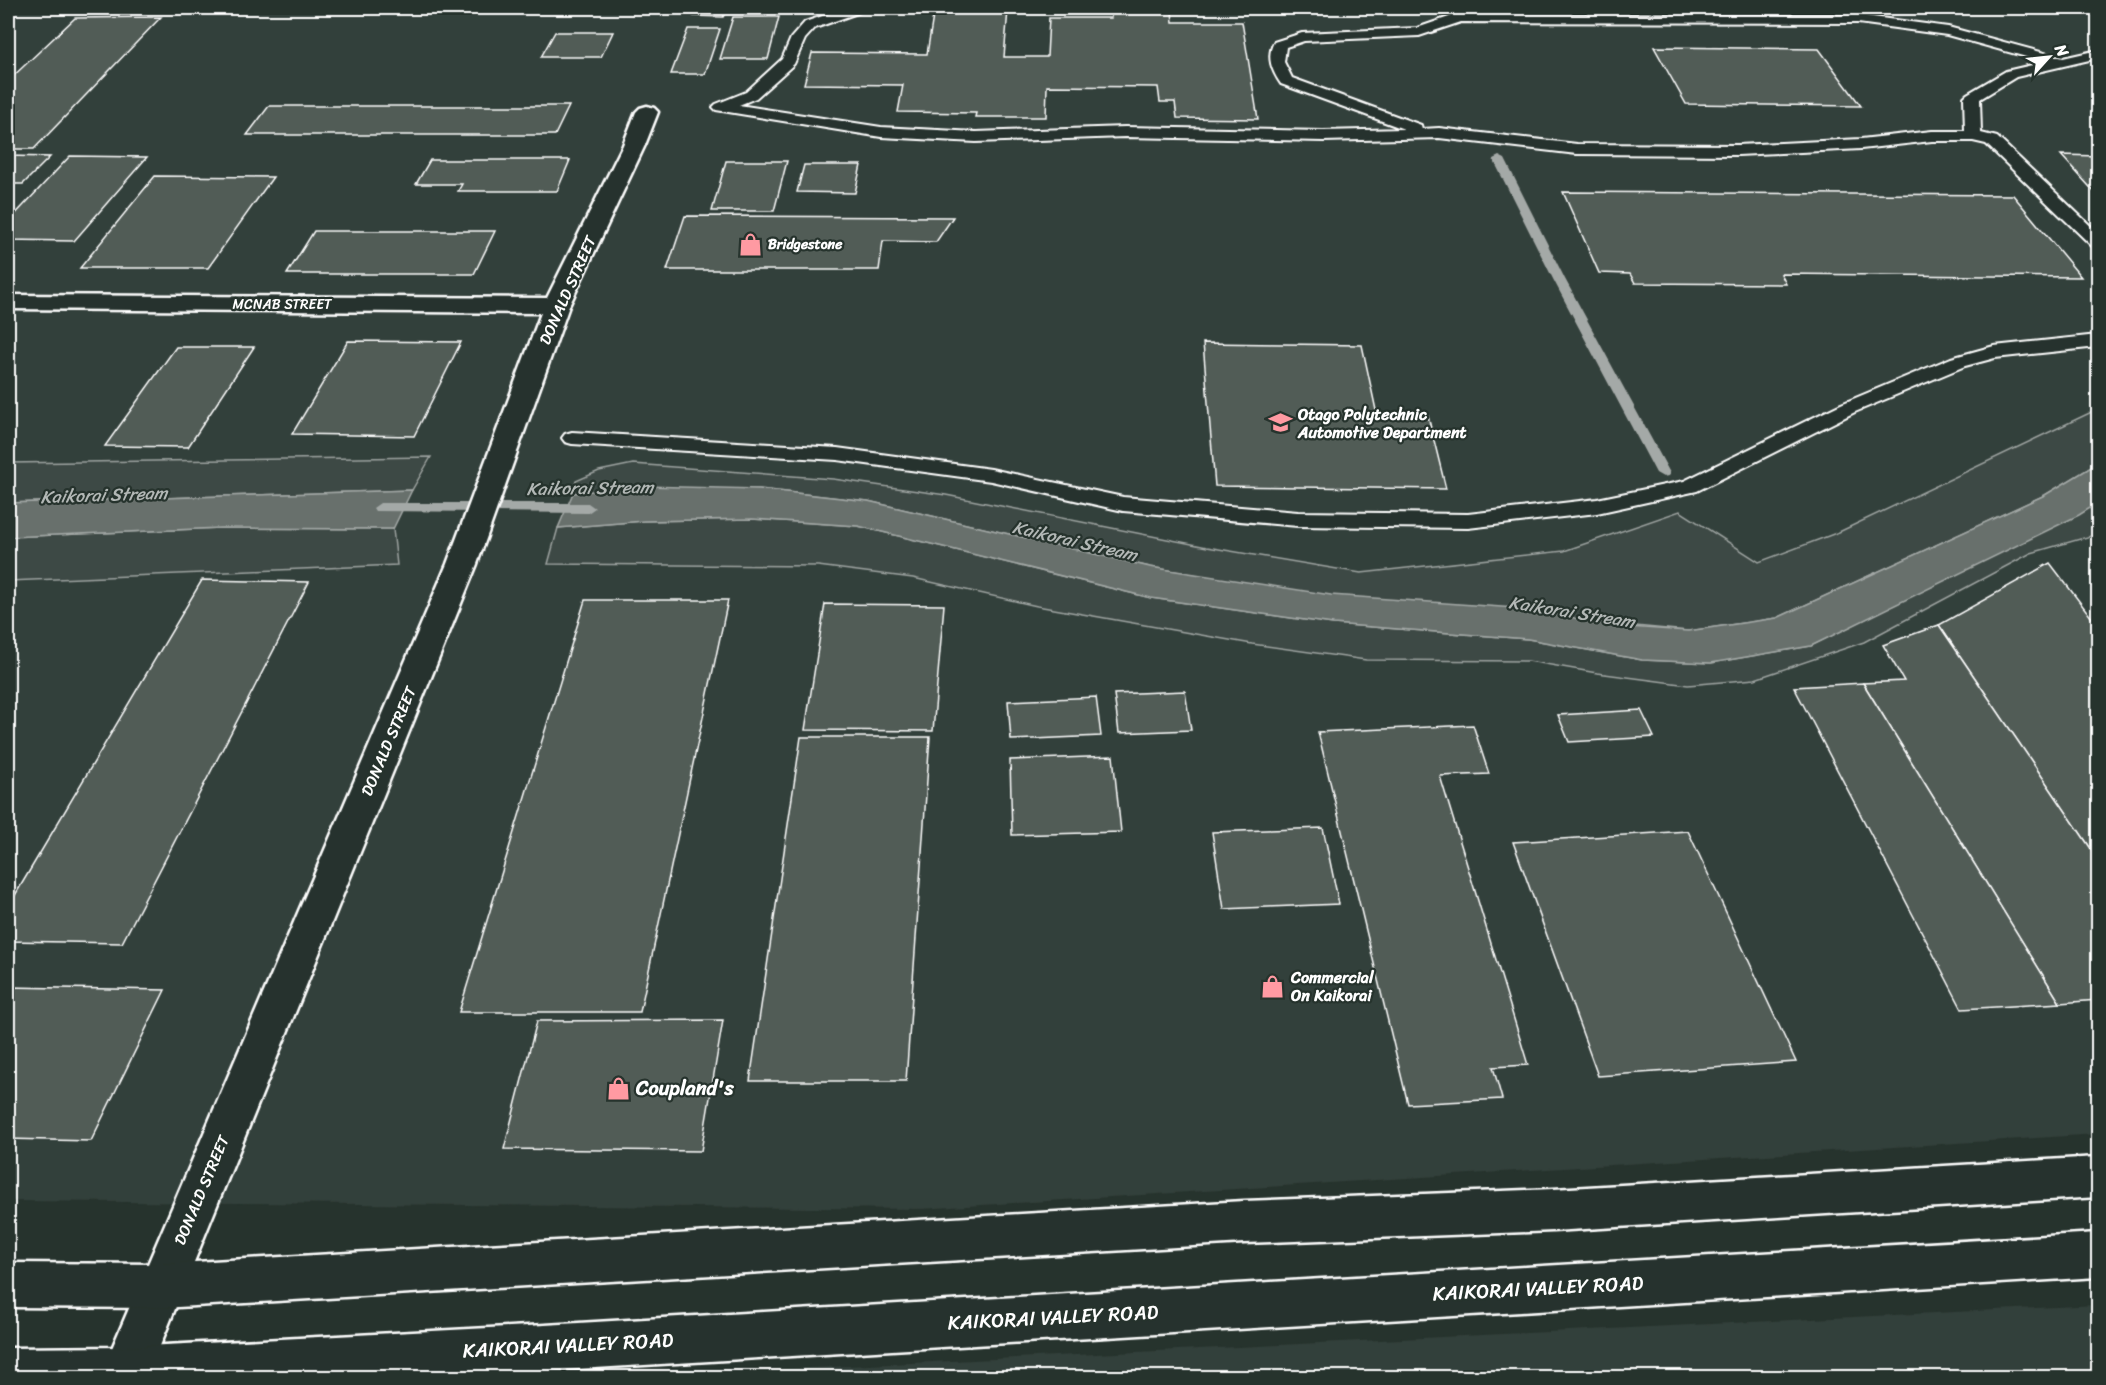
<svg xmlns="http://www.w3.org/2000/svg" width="2106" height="1385" font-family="Sriracha,sans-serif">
	<rect width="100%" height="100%" fill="#26332d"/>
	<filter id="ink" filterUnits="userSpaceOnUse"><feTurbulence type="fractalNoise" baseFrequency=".0167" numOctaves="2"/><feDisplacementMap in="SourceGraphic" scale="12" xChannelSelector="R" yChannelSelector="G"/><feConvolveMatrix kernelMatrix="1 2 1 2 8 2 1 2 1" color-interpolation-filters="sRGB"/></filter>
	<g filter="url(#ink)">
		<!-- built -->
		<g fill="#333f3a">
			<polygon points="8,8 2098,8 2098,1134 921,1209 8,1201"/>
			<polygon points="2098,1305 2098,1377 624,1377"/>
		</g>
		<!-- green -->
		<g fill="#3e4944" stroke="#9ea4a2" stroke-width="1.5">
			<polygon points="2098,409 2098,463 2045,495 1777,618 1688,631 1329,597 1150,567 868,501 759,489 573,493 576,481 599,471 633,464 833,479 946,495 1207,547 1361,573 1564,551 1680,511 1759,562 1839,532"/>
			<polygon points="431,457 412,490 8,503 8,463"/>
			<polygon points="2098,503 2098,534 2031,553 1864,642 1755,679 1688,685 1597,673 1528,661 1366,660 1252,644 1037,606 913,578 818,566 548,564 558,528 644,521 752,519 858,526 1151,598 1333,624 1528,639 1642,660 1711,663 1811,646"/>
			<polygon points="221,528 393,529 397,565 8,581 8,537"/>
		</g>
		<!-- water -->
		<g fill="#67706c" stroke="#a4a9a7" stroke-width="1.5">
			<polygon points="2098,463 2098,503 2079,515 1811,646 1711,663 1642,660 1528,639 1333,624 1151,598 858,526 752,519 644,521 558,528 573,493 643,486 759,489 868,501 1150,567 1331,595 1516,608 1628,627 1688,631 1777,618 2045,495"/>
			<polygon points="412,490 393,529 221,528 8,537 8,503"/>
		</g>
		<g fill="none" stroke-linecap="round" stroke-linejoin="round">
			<!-- stream -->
			<g fill="#a4a9a7" fill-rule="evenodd">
				<polygon points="1499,156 1505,159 1565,279 1670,473 1668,476 1663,477 1656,473 1553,279 1493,159"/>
				<polygon points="380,503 588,503 595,508 588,513 375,511 373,508"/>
			</g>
		</g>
		<!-- building -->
		<g fill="#515c57" stroke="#fff" stroke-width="1.5">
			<polygon points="699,8 728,8 723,17 694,16"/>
			<polygon points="742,8 799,8 798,10 742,10"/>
			<polygon points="1049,8 1157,8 1158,10 1049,9"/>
			<polygon points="934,10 1008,10 1004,57 1047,57 1049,18 1111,18 1111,10 1172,11 1173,22 1242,22 1258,119 1177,118 1175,102 1160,102 1158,87 1047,86 1046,117 975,117 976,113 898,112 903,85 804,84 812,53 927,54"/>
			<polygon points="161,17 34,149 8,149 8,81 75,18"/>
			<polygon points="733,17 779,17 768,59 720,59"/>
			<polygon points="688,29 720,29 705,74 671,74"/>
			<polygon points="555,32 613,32 601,57 541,57"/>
			<polygon points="1654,47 1819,49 1861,106 1686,104"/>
			<polygon points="269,106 569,106 555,135 247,135"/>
			<polygon points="2061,155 2098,156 2098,196"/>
			<polygon points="8,156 50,157 23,184 8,184"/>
			<polygon points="70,156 147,157 74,241 8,240 8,222"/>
			<polygon points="430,160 570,160 557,191 458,191 462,184 416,184"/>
			<polygon points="726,161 787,161 774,211 712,211"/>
			<polygon points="804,165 861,165 855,193 797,192"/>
			<polygon points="155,176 273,177 208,268 80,268"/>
			<polygon points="1563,192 2013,195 2081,277 1781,274 1786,284 1635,283 1630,274 1599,273"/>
			<polygon points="685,216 953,217 936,242 883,241 879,270 667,270"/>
			<polygon points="314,231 495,231 474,274 287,274"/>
			<polygon points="348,341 461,342 414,436 292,434"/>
			<polygon points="1203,343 1362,345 1377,415 1428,416 1446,489 1215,486"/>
			<polygon points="176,347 254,347 188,447 105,446"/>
			<polygon points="2050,563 2098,626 2098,859 1939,625"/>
			<polygon points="202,580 309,582 122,943 8,941 8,907"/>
			<polygon points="585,600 728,600 640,1012 459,1012"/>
			<polygon points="825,604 944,605 933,731 805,730"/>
			<polygon points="1939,625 2098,859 2098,1000 2060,1003 1863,683 1904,681 1883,645"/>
			<polygon points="1863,683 2060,1003 1962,1009 1794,687"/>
			<polygon points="1185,691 1191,730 1119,733 1114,694"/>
			<polygon points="1096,697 1101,736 1011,740 1008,701"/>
			<polygon points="1641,710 1654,737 1569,742 1558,715"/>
			<polygon points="1473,725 1489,774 1440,776 1528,1065 1493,1067 1502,1099 1408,1104 1318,732"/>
			<polygon points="801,737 930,737 906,1081 750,1081"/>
			<polygon points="1113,756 1121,832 1012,835 1010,760"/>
			<polygon points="1323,828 1339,904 1224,909 1212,832"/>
			<polygon points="1688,831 1796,1062 1598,1076 1513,842"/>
			<polygon points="8,987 165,990 91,1141 8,1139"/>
			<polygon points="723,1020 701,1151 504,1149 537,1021"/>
		</g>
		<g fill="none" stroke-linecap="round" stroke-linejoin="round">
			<defs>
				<g id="service">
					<path d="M846,8H865L863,11L815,28L805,39L794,64L756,98L739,105L881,127L976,132L1125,127L1323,131L1404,129L1281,84C1272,71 1266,57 1274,42L1302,33L1417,28L1452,16L1449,8H1463L1465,14L1858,15L1948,27L2063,58L2098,50V58L2016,77L1980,99L1981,133L1997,137L2098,233V247L2092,246L1986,144L1973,141H1932L1861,149L1738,155L1577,154L1439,138L1323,141L1125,137L976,142L881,137L716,110L713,107L716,104L746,92L782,59L791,38L805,22ZM1461,22L1858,23L1947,35L2045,62L2006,71L1967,94L1964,97L1965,131H1932L1861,139L1738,145L1577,144L1439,128L1422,129L1421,125L1292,78L1284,62L1286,47L1304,41L1419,36Z"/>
					<polygon points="2098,335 2098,347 1995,358 1965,366 1855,412 1697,491 1597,513 1468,528 1298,526 1123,511 991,481 837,460 572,444 565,442 562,438 565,434 572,432 837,448 991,469 1123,497 1298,512 1468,514 1597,499 1684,481 1841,404 1951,358 1994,346"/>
				</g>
				<polygon id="minor" points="647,106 654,108 658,112 645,145 569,306 477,564 147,1378 107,1378 104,1370 110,1353 447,564 541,313 8,309 8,295 547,298 623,145 636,112 640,108"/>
				<g id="secondary">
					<polygon points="2098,1157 2098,1197 1553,1231 1244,1243 161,1308 8,1307 8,1263 161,1264 1244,1201 1553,1189"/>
					<polygon points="2098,1233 2098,1277 429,1378 8,1378 8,1348 127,1347 528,1326"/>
				</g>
			</defs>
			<!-- service casing -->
			<use href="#service" stroke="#fff" stroke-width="4"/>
			<!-- minor casing -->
			<use href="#minor" stroke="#fff" stroke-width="5"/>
			<!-- secondary casing -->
			<use href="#secondary" stroke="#fff" stroke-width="5"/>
			<!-- service -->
			<use href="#service" fill="#26332d" fill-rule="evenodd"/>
			<!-- minor -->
			<use href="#minor" fill="#26332d" fill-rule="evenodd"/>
			<!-- secondary -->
			<use href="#secondary" fill="#26332d" fill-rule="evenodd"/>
		</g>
	</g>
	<!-- icons -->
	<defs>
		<symbol id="shop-bare" viewBox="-9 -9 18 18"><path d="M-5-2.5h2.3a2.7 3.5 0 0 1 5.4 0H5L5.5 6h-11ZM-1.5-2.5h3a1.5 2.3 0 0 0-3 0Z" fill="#ff9aa2" stroke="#26332d" stroke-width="2.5" paint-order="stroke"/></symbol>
		<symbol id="university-bare" viewBox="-9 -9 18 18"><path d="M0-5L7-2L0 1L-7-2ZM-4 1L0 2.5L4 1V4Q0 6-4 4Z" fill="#ff9aa2" stroke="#26332d" stroke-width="2.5" paint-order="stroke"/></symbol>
	</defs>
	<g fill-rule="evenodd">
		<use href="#shop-bare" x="734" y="228" width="33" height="33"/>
		<use href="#university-bare" x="1264" y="406" width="33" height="33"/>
		<use href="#shop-bare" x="1256" y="970" width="33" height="33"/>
		<use href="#shop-bare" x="602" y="1072" width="33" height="33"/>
	</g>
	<g text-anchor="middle" stroke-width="4.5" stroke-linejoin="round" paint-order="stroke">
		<!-- far-poi labels -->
		<g font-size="14" font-weight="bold" fill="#fff" stroke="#26332d" text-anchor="start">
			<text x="768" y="249">Bridgestone</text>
		</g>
		<!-- far-street labels -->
		<g font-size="14" fill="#fff" stroke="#26332d">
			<text x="282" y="309">MCNAB STREET</text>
		</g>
		<!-- street labels -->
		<g font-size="16" fill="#fff" stroke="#26332d">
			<text transform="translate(567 290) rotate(-66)" y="6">DONALD STREET</text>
			<text transform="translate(388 741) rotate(-67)" y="6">DONALD STREET</text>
			<text transform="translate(201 1190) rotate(-67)" y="6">DONALD STREET</text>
		</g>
		<!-- poi labels -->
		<g font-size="16" font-weight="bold" fill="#fff" stroke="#26332d" text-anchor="start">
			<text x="1298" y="420">Otago Polytechnic<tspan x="1298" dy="18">Automotive Department</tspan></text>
			<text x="1291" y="983">Commercial<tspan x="1291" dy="18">On Kaikorai</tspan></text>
		</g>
		<!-- water labels -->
		<g font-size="18" font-style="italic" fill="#b3b8b6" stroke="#26332d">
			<text transform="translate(590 488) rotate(-1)" y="6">Kaikorai Stream</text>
			<text transform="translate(104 495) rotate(-2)" y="6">Kaikorai Stream</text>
			<text transform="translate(1075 541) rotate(13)" y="6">Kaikorai Stream</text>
			<text transform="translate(1572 612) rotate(9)" y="6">Kaikorai Stream</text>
		</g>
		<!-- near-poi labels -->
		<g font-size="20" font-weight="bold" fill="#fff" stroke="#26332d" text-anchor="start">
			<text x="636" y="1095">Coupland's</text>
		</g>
		<!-- near-street labels -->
		<g font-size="20" fill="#fff" stroke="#26332d">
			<text transform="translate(1538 1288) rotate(-3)" y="7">KAIKORAI VALLEY ROAD</text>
			<text transform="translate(1053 1317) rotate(-3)" y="7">KAIKORAI VALLEY ROAD</text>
			<text transform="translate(568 1345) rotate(-3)" y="7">KAIKORAI VALLEY ROAD</text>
		</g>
	</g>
	<!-- margin -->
	<rect width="2106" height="1385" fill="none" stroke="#26332d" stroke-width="30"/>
	<rect x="15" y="15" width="2076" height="1355" fill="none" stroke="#fff" stroke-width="2" filter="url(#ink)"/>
	<!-- north arrow -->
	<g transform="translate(2049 57) rotate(63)" stroke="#26332d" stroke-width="4.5" paint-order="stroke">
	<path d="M0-4.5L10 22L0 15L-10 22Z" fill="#ffffff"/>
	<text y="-9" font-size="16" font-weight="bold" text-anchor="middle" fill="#ffffff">N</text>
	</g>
</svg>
